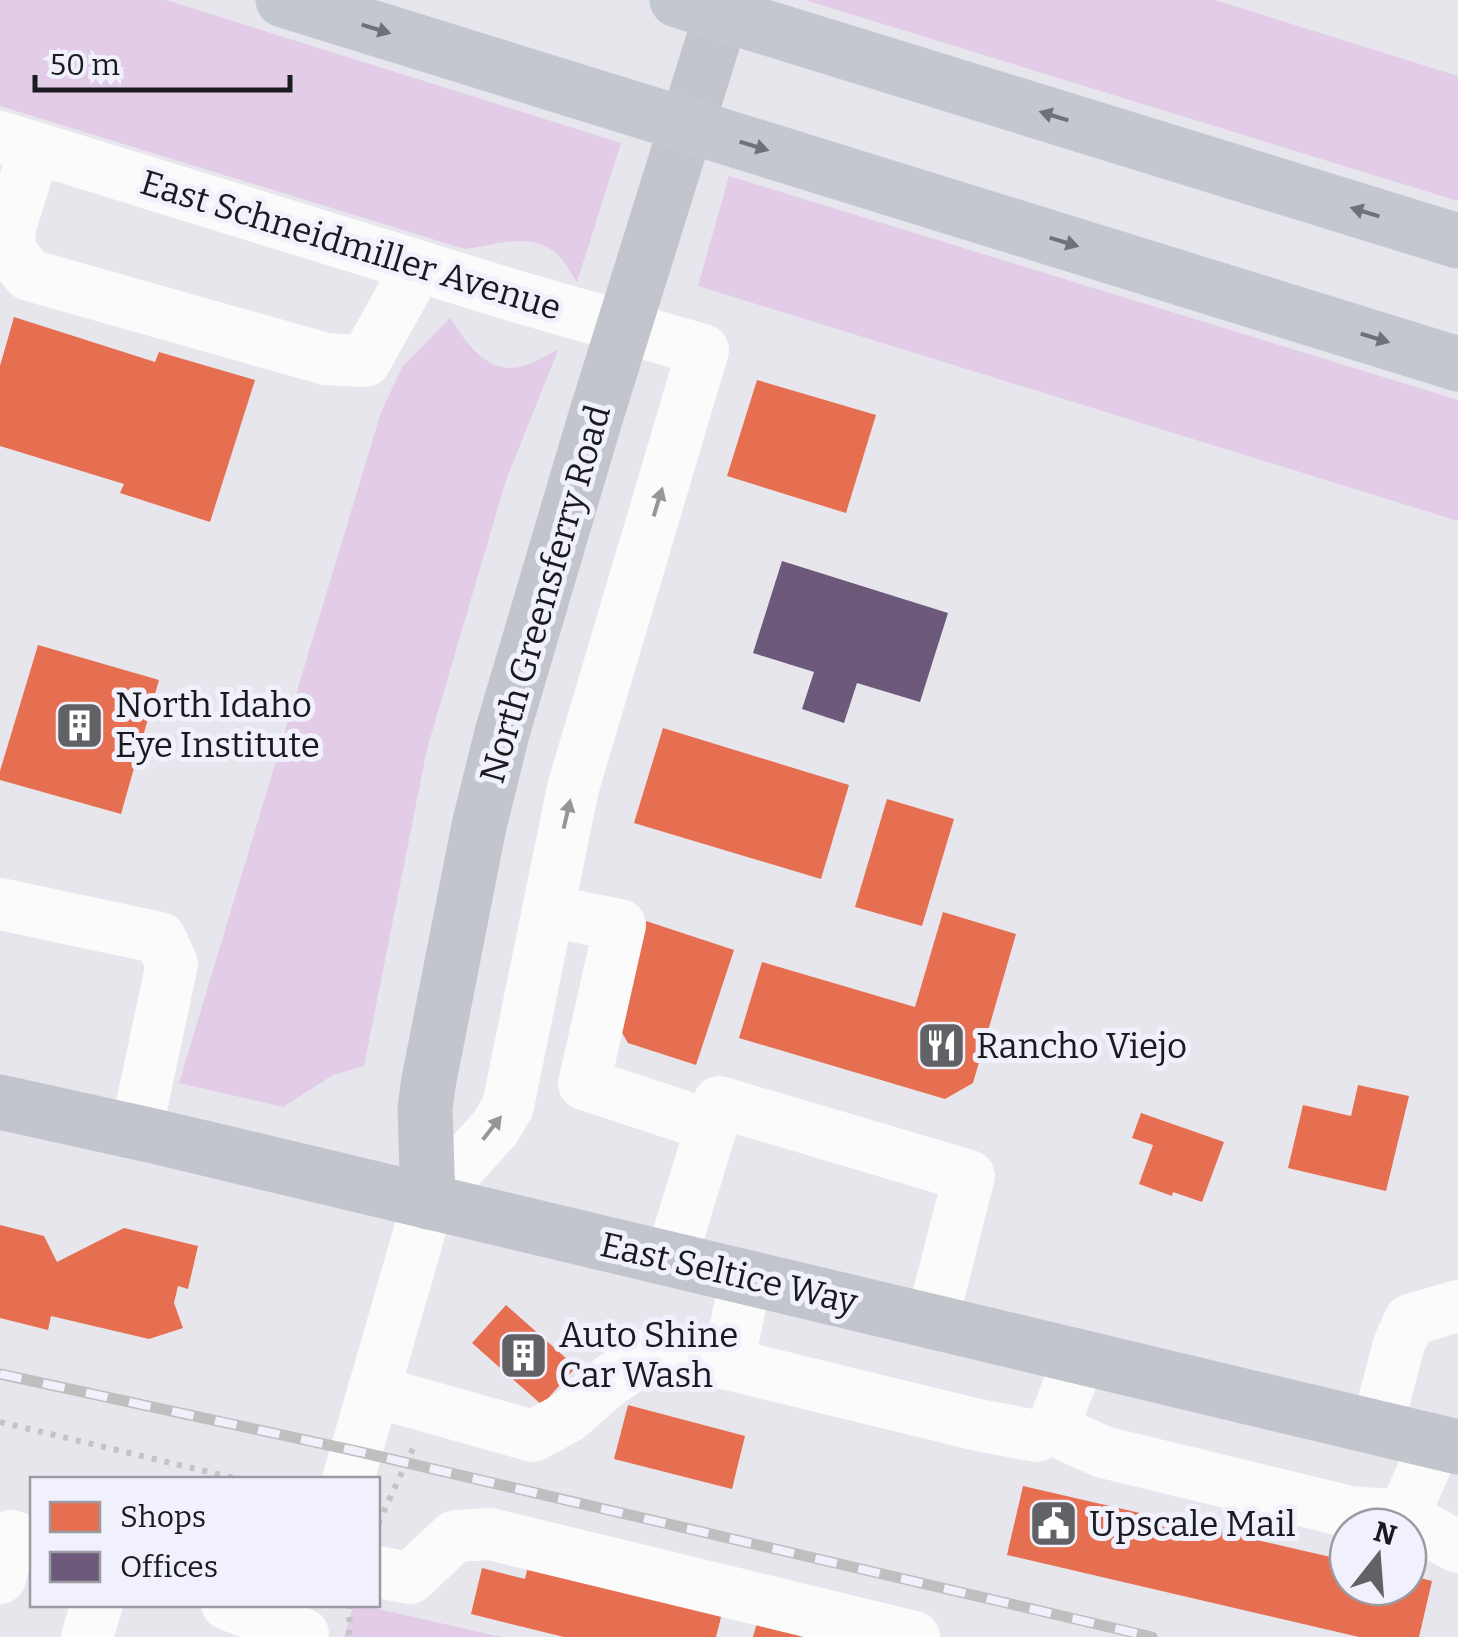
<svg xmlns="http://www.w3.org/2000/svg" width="1458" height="1637" font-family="Bitter,serif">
	<rect width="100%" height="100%" fill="#e6e6ec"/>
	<!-- green -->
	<g fill="#e2cce8">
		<path d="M0,0H166L621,143L577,282C570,272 562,256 552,250C525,232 494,246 465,249L0,106Z"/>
		<polygon points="805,0 1215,0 1458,76 1458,201"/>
		<polygon points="729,176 1458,400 1458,521 698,286"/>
		<path d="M450,318C466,342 486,374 520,367C533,364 546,355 558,350L506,480L427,749L364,1066L333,1075L283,1107L179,1083L381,412L403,366Z"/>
		<polygon points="354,1604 361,1605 501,1637 344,1637"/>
	</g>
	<!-- shops -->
	<g fill="#e76f51">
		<polygon points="14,317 155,362 159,352 255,380 210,522 120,493 124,484 0,446 0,366"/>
		<polygon points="757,380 876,415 846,513 727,476"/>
		<polygon points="38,645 159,680 121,814 0,780 0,771"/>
		<polygon points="663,728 849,785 821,879 634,823"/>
		<polygon points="887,799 954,819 922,926 855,907"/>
		<polygon points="943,912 1016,934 973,1083 945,1099 739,1038 762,962 915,1007"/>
		<polygon points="646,921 734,950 696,1065 628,1043 614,1019"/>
		<polygon points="1358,1085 1409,1096 1386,1191 1288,1168 1303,1105 1351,1116"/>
		<polygon points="1141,1113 1224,1142 1202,1202 1173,1192 1172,1196 1139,1184 1153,1145 1132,1138"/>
		<polygon points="0,1225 44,1236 57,1262 124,1228 198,1246 188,1289 178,1286 174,1303 183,1328 149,1339 51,1316 48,1330 0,1318"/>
		<polygon points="506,1305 576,1367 542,1405 472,1343"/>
		<polygon points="628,1405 745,1436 732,1489 614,1459"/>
		<polygon points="1023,1486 1348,1561 1348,1587 1408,1587 1408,1575 1432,1581 1419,1637 1359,1637 1007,1555"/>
		<polygon points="528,1566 722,1613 716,1637 564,1637 471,1614 482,1568 525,1579"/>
		<polygon points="757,1623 809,1637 753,1637"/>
	</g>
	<!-- offices -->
	<polygon fill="#6d597a" points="782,561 948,613 920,702 857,683 844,723 802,709 814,672 753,653"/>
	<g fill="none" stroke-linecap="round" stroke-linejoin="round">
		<!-- path -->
		<g stroke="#c4c4c7" stroke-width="6" stroke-dasharray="5 8" stroke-linecap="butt">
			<polyline points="0,1422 242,1480"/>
			<polyline points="378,1524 415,1444"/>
			<polyline points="350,1604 349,1633 350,1637"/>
		</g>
		<!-- minor -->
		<g stroke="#fbfbfc" stroke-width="52">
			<polyline points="0,137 515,296 703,350 573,788 508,1106 495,1128 428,1202 348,1480"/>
			<polyline points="35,148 10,227 9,251 29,275 326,359 365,361 418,266"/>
			<polyline points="0,904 160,938 172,964 136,1132"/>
			<polyline points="548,911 620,925 584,1084 712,1126"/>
			<polyline points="671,1259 719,1102 969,1176 932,1321"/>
			<polyline points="728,1364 978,1425 1036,1436 1052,1429 1080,1357"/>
			<polyline points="373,1391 533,1436 568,1417 608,1382 650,1353 728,1364 746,1277"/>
			<polyline points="1377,1428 1399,1344 1410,1320 1458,1306"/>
			<polyline points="1052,1429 1103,1452 1350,1512 1403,1516 1436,1442"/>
			<polyline points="1403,1516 1458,1547"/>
			<polyline points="378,1572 410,1578 455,1536 490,1534 914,1637"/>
			<polyline points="0,1578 11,1536 32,1543"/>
			<polyline points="227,1604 303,1634"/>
			<polyline points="87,1637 97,1604"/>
		</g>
		<!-- major -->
		<g stroke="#c3c5cc" stroke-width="55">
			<polyline points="0,1102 158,1137 1458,1447"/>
			<polyline points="428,1202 425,1109 428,1085 479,826 502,733 595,419 726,0"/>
		</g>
		<!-- highway -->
		<g stroke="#c2c7d0" stroke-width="55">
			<polyline points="283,0 1458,364"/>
			<polyline points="677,0 1458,241"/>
		</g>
		<defs>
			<polyline id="rail" points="0,1374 356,1451 1152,1637"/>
		</defs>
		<!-- rail casing -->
		<use href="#rail" stroke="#bfbfc0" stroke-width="11"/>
		<!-- rail -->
		<use href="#rail" stroke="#f0f1fc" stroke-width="8" stroke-dasharray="22" stroke-linecap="butt"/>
	</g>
	<!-- one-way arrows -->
	<defs><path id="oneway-solid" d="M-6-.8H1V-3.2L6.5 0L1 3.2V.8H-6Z" transform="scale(2.5)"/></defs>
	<g fill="#6e7177">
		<use href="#oneway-solid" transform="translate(376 29) rotate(17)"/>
		<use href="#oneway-solid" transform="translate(1054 116) rotate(-163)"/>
		<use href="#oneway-solid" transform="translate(754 146) rotate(17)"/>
		<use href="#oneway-solid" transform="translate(1365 212) rotate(-163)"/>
		<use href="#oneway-solid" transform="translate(1064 242) rotate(17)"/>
		<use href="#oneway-solid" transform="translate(1375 338) rotate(17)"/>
	</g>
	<g fill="#969698">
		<use href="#oneway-solid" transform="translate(658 502) rotate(-73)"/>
		<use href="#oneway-solid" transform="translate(567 814) rotate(-77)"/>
		<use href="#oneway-solid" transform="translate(492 1128) rotate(-52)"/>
	</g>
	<!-- icons -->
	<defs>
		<symbol id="building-square" viewBox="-11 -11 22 22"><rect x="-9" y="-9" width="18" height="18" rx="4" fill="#616266" stroke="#f0f1fc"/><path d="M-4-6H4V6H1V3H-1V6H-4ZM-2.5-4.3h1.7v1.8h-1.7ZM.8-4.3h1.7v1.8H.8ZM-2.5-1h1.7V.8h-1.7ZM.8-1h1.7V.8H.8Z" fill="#fff"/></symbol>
		<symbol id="restaurant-square" viewBox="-11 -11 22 22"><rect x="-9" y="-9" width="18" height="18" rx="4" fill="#616266" stroke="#f0f1fc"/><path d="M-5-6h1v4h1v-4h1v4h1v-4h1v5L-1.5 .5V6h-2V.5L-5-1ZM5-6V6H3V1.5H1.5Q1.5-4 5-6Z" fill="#fff"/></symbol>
		<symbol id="civic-square" viewBox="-11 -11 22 22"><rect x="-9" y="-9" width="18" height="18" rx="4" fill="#616266" stroke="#f0f1fc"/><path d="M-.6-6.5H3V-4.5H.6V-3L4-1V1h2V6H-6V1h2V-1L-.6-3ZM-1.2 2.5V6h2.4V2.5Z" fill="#fff"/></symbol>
	</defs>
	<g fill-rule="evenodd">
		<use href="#building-square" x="52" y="698" width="55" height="55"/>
		<use href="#restaurant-square" x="914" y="1018" width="55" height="55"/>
		<use href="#building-square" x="496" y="1328" width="55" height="55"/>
		<use href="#civic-square" x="1026" y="1496" width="55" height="55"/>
	</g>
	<g text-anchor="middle" stroke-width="10" stroke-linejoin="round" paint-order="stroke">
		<!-- street labels -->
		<g font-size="35" fill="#1a1b1e" stroke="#f0f1fc">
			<text transform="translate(351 245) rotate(17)" y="12">East Schneidmiller Avenue</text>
			<text transform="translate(545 594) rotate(-74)" y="12">North Greensferry Road</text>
			<text transform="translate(729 1273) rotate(13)" y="12">East Seltice Way</text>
		</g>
		<!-- poi labels -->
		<g font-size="35" fill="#1a1b1e" stroke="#f0f1fc" text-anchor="start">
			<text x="115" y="717">North Idaho<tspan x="115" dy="40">Eye Institute</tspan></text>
			<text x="976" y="1058">Rancho Viejo</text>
			<text x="559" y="1347">Auto Shine<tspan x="559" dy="40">Car Wash</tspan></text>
			<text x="1089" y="1536">Upscale Mail</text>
		</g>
	</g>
	<!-- legend -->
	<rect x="30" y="1477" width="350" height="130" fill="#f0f1fc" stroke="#9a9ba3" stroke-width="2.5"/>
	<rect x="50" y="1502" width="50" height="30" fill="#e76f51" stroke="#9a9ba3" stroke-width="2.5"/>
	<text x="120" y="1527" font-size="30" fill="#1a1b1e">Shops</text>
	<rect x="50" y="1552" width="50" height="30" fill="#6d597a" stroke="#9a9ba3" stroke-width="2.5"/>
	<text x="120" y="1577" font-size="30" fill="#1a1b1e">Offices</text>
	<!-- north arrow -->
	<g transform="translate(1378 1557) rotate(17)"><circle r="48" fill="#f0f1fc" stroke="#9a9ba3" stroke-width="2.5"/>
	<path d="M0-8L18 38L0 25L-18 38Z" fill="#616266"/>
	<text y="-15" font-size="28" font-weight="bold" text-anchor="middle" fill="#1a1b1e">N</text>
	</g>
	<!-- scale -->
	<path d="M35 75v15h255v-15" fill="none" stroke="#1a1b1e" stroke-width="5"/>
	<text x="50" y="75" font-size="30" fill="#1a1b1e" stroke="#f0f1fc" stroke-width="8" paint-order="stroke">50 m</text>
</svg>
